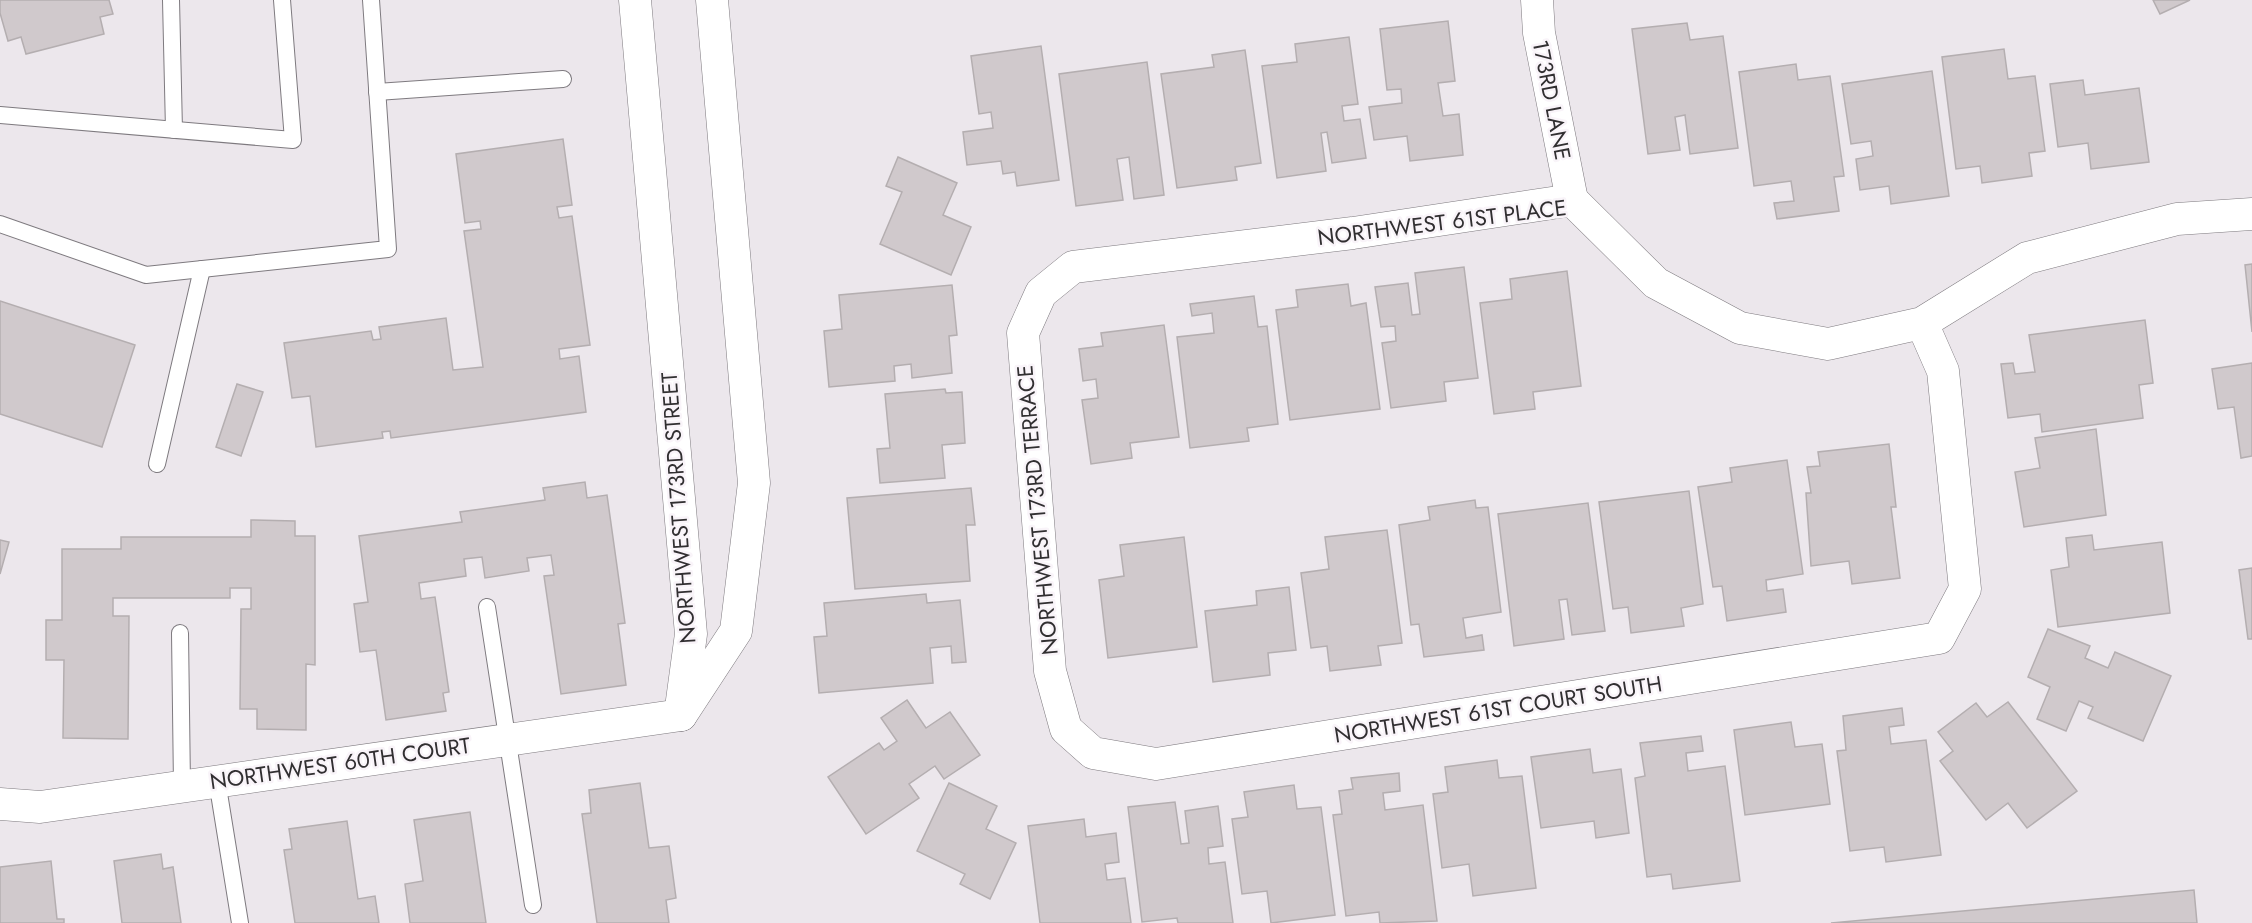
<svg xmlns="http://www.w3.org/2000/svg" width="2252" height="923" font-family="Jost,sans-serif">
	<rect width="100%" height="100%" fill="#ece7ec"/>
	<!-- building -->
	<g fill="#d0c9cc" stroke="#b4aeb0" stroke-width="1.5">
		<polygon points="0,0 109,0 113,14 100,17 104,34 26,54 21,37 8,41 0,13"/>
		<polygon points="2153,0 2190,0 2160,14"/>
		<polygon points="1448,21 1455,81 1438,83 1443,116 1459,114 1463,155 1410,161 1407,136 1374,140 1369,107 1402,103 1401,89 1387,90 1380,29"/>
		<polygon points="1687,23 1690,40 1723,36 1738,148 1690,154 1685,115 1675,117 1680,150 1648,154 1632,29"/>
		<polygon points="1349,37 1358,104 1342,106 1344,121 1360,119 1366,158 1332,163 1327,132 1321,133 1326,171 1277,178 1262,66 1297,62 1295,44"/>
		<polygon points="1041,46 1059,180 1017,186 1015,172 1003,174 1001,161 967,165 963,132 993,128 991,112 979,114 971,56"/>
		<polygon points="2004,49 2008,79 2035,76 2045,151 2029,153 2032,176 1982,183 1980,166 1956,169 1942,57"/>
		<polygon points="1245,50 1261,163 1235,167 1237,180 1177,188 1161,74 1214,67 1212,55"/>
		<polygon points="1147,62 1164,195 1134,199 1129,157 1117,159 1123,200 1076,206 1059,74"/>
		<polygon points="1796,64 1798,80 1830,76 1844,176 1834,177 1839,211 1777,219 1774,203 1794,201 1791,181 1754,186 1739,72"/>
		<polygon points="1932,71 1949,196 1891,204 1889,186 1860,190 1856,159 1873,156 1871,141 1851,144 1842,84"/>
		<polygon points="2083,80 2085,95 2139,88 2149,162 2091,169 2088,143 2058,147 2050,84"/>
		<polygon points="563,139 572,205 557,207 559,218 572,216 590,345 559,349 560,359 579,356 586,412 391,438 390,431 382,432 383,438 316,447 310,396 292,398 284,343 371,331 373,340 381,339 379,327 446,318 453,370 483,367 464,231 481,229 480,221 465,223 456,154"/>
		<polygon points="898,157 957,183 943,215 971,227 951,275 880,244 902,192 886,186"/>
		<polygon points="2252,264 2252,332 2245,265"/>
		<polygon points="1464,267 1478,378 1444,382 1446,401 1391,408 1382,343 1396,341 1395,326 1381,327 1375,287 1408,283 1412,315 1420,314 1415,273"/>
		<polygon points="1567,271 1581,386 1533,392 1535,409 1494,414 1480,303 1512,299 1510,279"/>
		<polygon points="1348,284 1351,306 1366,303 1380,409 1290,420 1276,310 1298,307 1296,290"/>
		<polygon points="952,285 957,335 949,336 952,373 912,378 911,364 894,366 895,381 829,387 824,331 842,329 839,295"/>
		<polygon points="1254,296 1258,327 1267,326 1278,424 1247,428 1249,441 1190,448 1177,337 1214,333 1212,313 1192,316 1190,304"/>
		<polygon points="0,301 135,345 102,447 0,414"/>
		<polygon points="2145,320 2153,383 2139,385 2143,418 2042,432 2040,414 2008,418 2001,364 2013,363 2015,374 2035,372 2029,335"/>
		<polygon points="1164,325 1179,437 1130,443 1132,458 1091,464 1082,400 1098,398 1096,379 1083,381 1079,349 1103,346 1101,333"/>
		<polygon points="2252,363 2252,456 2241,458 2234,407 2218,409 2212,369"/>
		<polygon points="237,384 263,392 241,456 216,447"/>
		<polygon points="945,389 946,393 962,392 965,443 942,445 945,478 880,483 877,449 890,448 885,394"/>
		<polygon points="2096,429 2106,515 2024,527 2015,472 2040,468 2035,438"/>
		<polygon points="1889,444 1896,507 1891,507 1900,578 1852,584 1849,561 1811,566 1806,493 1811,493 1807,467 1820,466 1818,452"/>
		<polygon points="1787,460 1803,574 1766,580 1767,591 1783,589 1786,612 1727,621 1722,586 1713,587 1698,487 1732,482 1730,468"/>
		<polygon points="585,482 587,498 607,495 625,623 618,624 626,685 561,694 544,576 554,575 551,555 527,558 529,571 485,578 482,557 464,559 466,576 419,583 421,599 435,597 449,692 443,693 446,711 386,720 376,650 360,652 354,604 368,602 359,536 462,522 460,512 545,500 543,488"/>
		<polygon points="971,488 975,525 966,525 970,581 855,589 847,498"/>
		<polygon points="1689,491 1703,604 1681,608 1684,626 1631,633 1628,607 1613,609 1599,502"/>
		<polygon points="1475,500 1476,508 1488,507 1501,612 1463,618 1466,638 1482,635 1484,650 1424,657 1419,624 1411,625 1399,525 1430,520 1428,507"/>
		<polygon points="1588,503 1605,631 1572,635 1567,599 1559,600 1564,639 1514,646 1498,514"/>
		<polygon points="251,520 295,521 295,536 315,536 315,665 306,664 306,730 257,729 257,709 240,709 241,609 251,609 251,588 230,588 230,598 113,598 113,616 129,616 128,739 63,738 64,660 46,660 46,620 62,620 62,549 121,549 121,537 251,537"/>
		<polygon points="1387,530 1402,643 1378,646 1381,665 1330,671 1327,646 1311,648 1301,573 1329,569 1325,537"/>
		<polygon points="2092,535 2094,550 2162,542 2170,613 2058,627 2051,570 2069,567 2066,538"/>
		<polygon points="1184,537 1197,647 1108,658 1099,580 1124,576 1120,545"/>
		<polygon points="0,540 9,542 0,574"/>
		<polygon points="2252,568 2252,639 2248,639 2239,570"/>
		<polygon points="1289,587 1296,650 1268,653 1270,675 1213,682 1205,611 1257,605 1256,591"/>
		<polygon points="926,594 927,603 960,600 966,662 952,663 951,646 930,648 933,683 819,693 814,637 827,636 824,603"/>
		<polygon points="2048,629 2090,646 2085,658 2108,668 2115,652 2171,676 2143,741 2088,718 2093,707 2079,701 2066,731 2037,719 2050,687 2028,677"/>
		<polygon points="907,700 926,728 950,712 980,755 944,779 935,766 909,784 919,798 866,834 828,777 879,743 884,750 897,741 881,718"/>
		<polygon points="2008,702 2077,791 2027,828 2008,803 1986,820 1940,761 1953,751 1938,732 1976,703 1987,717"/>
		<polygon points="1902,708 1904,725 1889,727 1891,744 1926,740 1941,855 1886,862 1884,847 1850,851 1837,751 1846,750 1843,716"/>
		<polygon points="1791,722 1795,747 1822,744 1830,804 1745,815 1734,730"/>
		<polygon points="1701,736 1703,751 1686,753 1688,771 1725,766 1740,881 1673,889 1671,874 1647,877 1635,778 1645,776 1640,743"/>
		<polygon points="1590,749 1593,773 1621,769 1629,833 1596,838 1594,821 1541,828 1531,757"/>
		<polygon points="1497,760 1499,778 1522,776 1536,888 1473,896 1469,864 1442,868 1433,794 1448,792 1445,767"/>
		<polygon points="1399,773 1400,791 1383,793 1385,810 1423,805 1437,921 1380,923 1379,912 1346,916 1333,815 1342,814 1339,791 1353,789 1351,778"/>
		<polygon points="640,783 649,848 669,846 676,898 666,900 669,923 597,923 582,814 591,813 589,790"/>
		<polygon points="949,783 997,806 986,829 1016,843 990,899 960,884 965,874 917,851"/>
		<polygon points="1294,785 1297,809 1321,807 1335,915 1271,923 1267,891 1242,894 1232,819 1248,817 1244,792"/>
		<polygon points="1175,802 1181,844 1189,843 1185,811 1218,806 1223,846 1208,848 1209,864 1225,862 1233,923 1178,923 1177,918 1142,922 1128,807"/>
		<polygon points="470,812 486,923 410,923 405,884 423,881 414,820"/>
		<polygon points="1084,819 1086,837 1116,833 1119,862 1105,864 1107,880 1125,878 1131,923 1040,923 1028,826"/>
		<polygon points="347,821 358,899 375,896 379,923 295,923 284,850 292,849 289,829"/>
		<polygon points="161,854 163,869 173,867 181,923 122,923 114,861"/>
		<polygon points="51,861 57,919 64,919 64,923 0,923 0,867"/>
		<polygon points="2194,890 2197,923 1831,923"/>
	</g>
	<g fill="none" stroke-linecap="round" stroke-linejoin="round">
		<defs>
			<g id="service">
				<polyline points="171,0 174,130"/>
				<polyline points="377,92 563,79"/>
				<polyline points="0,115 293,140 282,0"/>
				<polyline points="0,224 146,275 388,249 371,0"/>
				<polyline points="157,464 202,269"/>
				<polyline points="487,607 533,905"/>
				<polyline points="180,633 182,786"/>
				<polyline points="217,781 240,923"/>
			</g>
			<g id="minor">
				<polyline points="635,0 691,634 681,708"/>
				<polyline points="1537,0 1539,33 1572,200"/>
				<polyline points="1922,323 1943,371 1965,589 1939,638 1156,764 1093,753 1066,729 1050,671 1023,333 1041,293 1073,267 1353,233 1572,200 1656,283 1740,328 1828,344 1922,323 2027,258 2177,219 2252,214"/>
				<polyline points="681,715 736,631 754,483 712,0"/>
				<polyline points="0,804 40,807 681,715"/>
			</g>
		</defs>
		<!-- service casing -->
		<use href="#service" stroke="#7e7a7f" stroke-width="18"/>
		<!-- minor casing -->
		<use href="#minor" stroke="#7e7a7f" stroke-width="33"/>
		<!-- service -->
		<use href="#service" stroke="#fff" stroke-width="16"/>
		<!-- minor -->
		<use href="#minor" stroke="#fff" stroke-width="32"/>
	</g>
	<g text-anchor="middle" stroke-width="5" stroke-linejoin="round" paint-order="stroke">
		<!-- street labels -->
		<g font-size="22" fill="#312f31" stroke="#f9f4f9">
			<text transform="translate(1552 100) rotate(79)" y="8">173RD LANE</text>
			<text transform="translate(1442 222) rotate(-7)" y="8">NORTHWEST 61ST PLACE</text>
			<text transform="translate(678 508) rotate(-94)" y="8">NORTHWEST 173RD STREET</text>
			<text transform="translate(1037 510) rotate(-95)" y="8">NORTHWEST 173RD TERRACE</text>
			<text transform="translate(1498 709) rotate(-9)" y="8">NORTHWEST 61ST COURT SOUTH</text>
			<text transform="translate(340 763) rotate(-8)" y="8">NORTHWEST 60TH COURT</text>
		</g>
	</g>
</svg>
